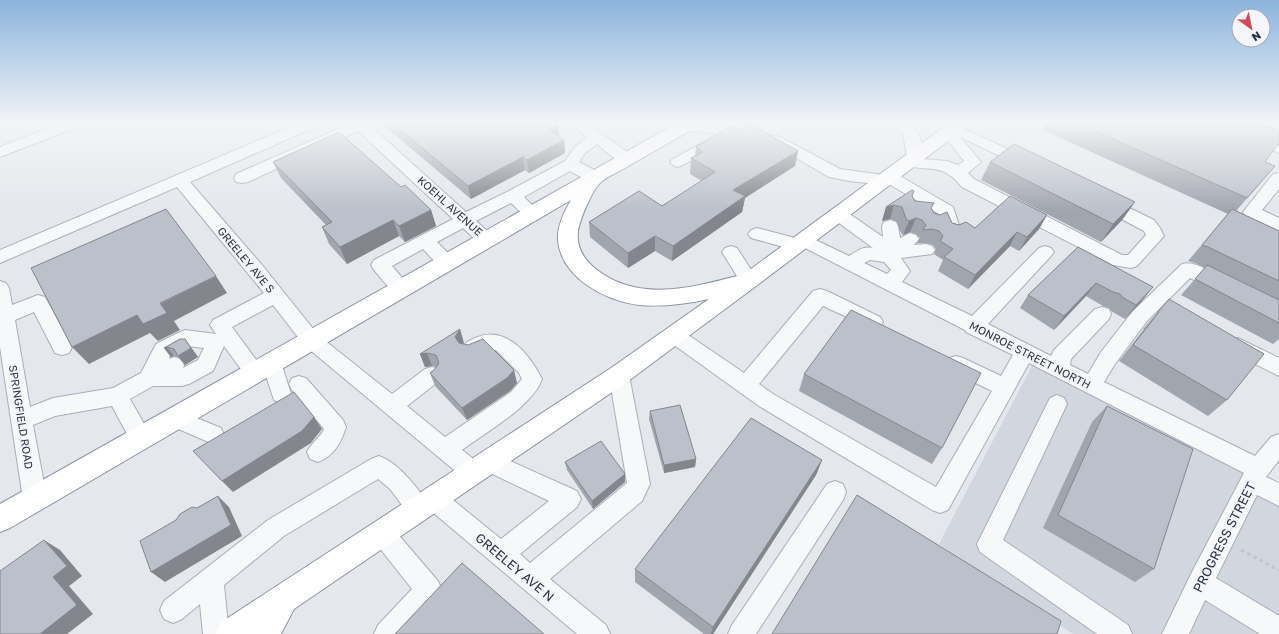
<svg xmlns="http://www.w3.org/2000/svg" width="1279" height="634" font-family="'Golos Text',sans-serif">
	<rect width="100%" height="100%" fill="#e4e7ec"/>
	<!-- built -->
	<polygon fill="#d2d6de" points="1035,360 1277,485 1279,482 1279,634 1073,634 939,544"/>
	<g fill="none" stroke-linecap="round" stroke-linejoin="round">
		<defs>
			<g id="minor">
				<polygon points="63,122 84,122 82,125 0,157 0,147"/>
				<path d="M302,122H322L320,125L190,182L262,265L318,335L392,394L425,369L432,367L439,369L442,375L439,381L407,406L445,437L511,392L522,379L519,373L496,350H488L471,357L464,355L461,349C465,342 469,341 475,338C506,324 530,355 542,379C533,406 485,433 462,450L480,464L479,462L482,455L490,452L577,491L581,499L577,507L520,554L530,563L627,483L609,375L612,369L619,367L626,369L629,375L650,484L642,501L550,579L606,625L610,634H577L430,510L427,517L419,520L411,517L390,489L378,479L284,536L224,585L229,634H203L200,604L182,619L173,623L164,619L160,610L164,601L268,520L371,459L379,456C398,463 411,481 424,497L426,491L434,488L442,491L501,539L549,501L484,470L485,473L482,480L474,483L466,480L304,345L273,305L232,327L265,372L262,362L265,356L272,354L279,356L291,394L288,400L281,403L274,400L265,373L262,379L255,381L248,379L224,346L213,371L189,384L182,386H153L130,399L152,438L149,445L141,448L133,445L112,406L55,416L33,425L47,499L43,507L35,510L27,507L23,499L0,347V281L6,283L9,288L12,305L38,295L45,297L72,347L69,353L62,355L55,353L34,312L15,320L30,407L53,398L113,388L141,373L156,344L178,333L185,330L216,334L210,325L213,320L264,293L177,187L0,263V250ZM187,346L204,348L198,360L183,368L184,365L181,359L174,357L169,359L170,355Z"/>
				<path d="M354,122H366L466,212L507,192L565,161L575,147L587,137L568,122H585L633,156L636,159L633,162C620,166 607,152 597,144L585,153L579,162L600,173L602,177L600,181C589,183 579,176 570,171L524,197L540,213L538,217C526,220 520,211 511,203L476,221L492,235L495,239L492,243C479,247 472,236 463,228L437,242L453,258L456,262L453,266C440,271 432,258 423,249L392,266L411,288L408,293C393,297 383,280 374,270L371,265L374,260L453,219L358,131L248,182L242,183L236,182L234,178L236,174Z"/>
				<path d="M668,122C692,122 717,124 741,130L743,133L741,136L736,137L705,132L684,131L670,125Z"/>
				<path d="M894,122H910C919,132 925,146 922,159L947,161L958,165L964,161L941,132L949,125L954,124L1031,160L1034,163L1031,166L1026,168L1021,166L960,137L981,162L968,173L974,179L1122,255H1128L1146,235L1144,231L1097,206L1095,202L1097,198L1103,197L1109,198L1154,220L1160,228L1164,236L1137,266L1131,268L1113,265L962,187C942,162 930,172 903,165L900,162L903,159L907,157L903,133Z"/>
				<polygon points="1211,122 1231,122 1279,142 1279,153 1213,125"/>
				<polygon points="1268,122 1279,122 1279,128 1270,125"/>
				<polygon points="718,135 723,137 726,140 723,143 683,165 678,167 673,165 670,162 673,159 713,137"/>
				<polygon points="775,135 780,137 840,169 883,175 889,172 895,173 953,207 961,231 958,235 952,237 946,235 939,214 889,184 885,185 849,181 829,177 770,143 767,140 770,137"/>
				<polygon points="1279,173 1279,189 1262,210 1279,218 1279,231 1245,216 1243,212 1273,174"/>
				<path d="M838,208L844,210L883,237L882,226L884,222L890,220L896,222L898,226L900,238L910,233L916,235L919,239L914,245L926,244L932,246L935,250L932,254L901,258L910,271L902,282L972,316L1039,248L1045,246L1051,248L1054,252L1051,256L988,324L1051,356L1054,350L1095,309L1102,307L1109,309L1111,314L1109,319L1071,359L1070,365L1088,374L1101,352L1133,311L1182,264C1196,260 1215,275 1227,281L1230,286L1227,291L1221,293L1190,278L1147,321L1115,364L1104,382L1255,456L1271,437L1279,434V460L1266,477L1279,483V506L1257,495L1216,578L1279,616V634H1260L1205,600L1189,634H1162L1191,574L1244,473L1029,363L948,510L940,513L932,510L759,406L667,340L664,335L667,330L674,327L681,330L744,373L813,291L820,289L827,291L880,317L883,322L880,327L873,329L823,306L759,384L773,394L936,487L992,391L949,370L946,364L949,358L956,356L963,358L1001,376L1013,355L966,332L965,330L805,248L798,251L751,238L748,234L751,230L757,228L795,238L797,236L803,234L849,256C857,251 863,246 873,248L832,218L830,214L832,210ZM870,260L884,262L891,270L887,274L864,263Z"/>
				<polygon points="731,246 737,248 755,276 758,281 755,286 749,288 743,286 722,252 725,248"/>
				<polygon points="1238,338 1279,358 1279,376 1231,352 1228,346 1231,340"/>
				<path d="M299,376L306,378L343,420L346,427C341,443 334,456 318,462L310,459L307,452C311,443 320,438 324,429L292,390L289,384L292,378Z"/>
				<polygon points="1057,395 1064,398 1067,404 1003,540 1128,625 1132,634 1097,634 980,552 977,544 1050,398"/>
				<polygon points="175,409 221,428 224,435 221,442 213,444 167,424 164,418 167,412"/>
				<polygon points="835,481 843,484 846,492 843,500 756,634 728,634 732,625 827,484"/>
				<polygon points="382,522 390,525 438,581 442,590 438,599 405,634 374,634 378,625 412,589 374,541 370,533 374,525"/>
			</g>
			<path id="highway" d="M679,122H700L698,126C675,139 653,152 630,165C621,171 609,175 601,182C592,190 580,219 578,231C576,248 584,260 597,270C639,302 690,288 737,276L740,277L951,122H970L968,126L756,286L627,382L294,609L281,634H216L220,623L611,368L709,299C686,304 662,307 639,305C606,301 561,278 558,240C557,226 564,212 571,200L10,528L0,532V504Z"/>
		</defs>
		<!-- minor casing -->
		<use href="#minor" stroke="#a9aeb7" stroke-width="2"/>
		<!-- highway casing -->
		<use href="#highway" stroke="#8b94a3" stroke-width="2"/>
		<!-- path -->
		<polyline stroke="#c2c5cb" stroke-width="3" stroke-dasharray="3.5 3.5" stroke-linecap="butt" points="1241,550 1279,570"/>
		<!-- minor -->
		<use href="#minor" fill="#f7f8fa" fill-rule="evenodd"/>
		<!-- highway -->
		<use href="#highway" fill="#fff" fill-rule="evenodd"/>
	</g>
	<!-- wall -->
	<g fill="#a1a5ae">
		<polygon points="382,122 556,122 559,137 564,140 565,153 529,173 525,170 471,199 382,124"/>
		<polygon points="1046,122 1258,122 1265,162 1275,166 1236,211 1279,231 1279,339 1273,344 1181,295 1205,268 1195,263 1188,261 1228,214 1043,130"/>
		<polygon points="737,131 798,151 795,166 745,198 742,212 672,261 655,251 628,268 590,237 589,222 662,206 702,181 690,174 691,158 695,156 696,147"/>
		<polygon points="273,162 401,187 431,210 436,226 405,242 399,236 347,264 329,244 322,227 326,225 281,178"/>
		<polygon points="990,162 1135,202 1122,220 1101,242 981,180"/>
		<polygon points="912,196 915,201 932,209 934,213 952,223 975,228 1047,215 1039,229 1019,251 1010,246 968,289 938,271 943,260 934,254 936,249 933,245 926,243 917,243 920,238 916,234 910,232 903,235 901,233 896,221 890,219 882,221 886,207"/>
		<polygon points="1078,247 1142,301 1125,319 1111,311 1109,308 1103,306 1086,296 1054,330 1020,308 1028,295"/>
		<polygon points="1169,299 1227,400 1208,416 1119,361 1144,329 1143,329"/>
		<polygon points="185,339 198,357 185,365 178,357 174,356 171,357 164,348"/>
		<polygon points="464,343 463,344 517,383 510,391 467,420 435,386 430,373 435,369 436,367 432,366 425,367 420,354"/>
		<polygon points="804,374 942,448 932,464 799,391"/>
		<polygon points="1107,406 1154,569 1135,582 1043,528 1092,422"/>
		<polygon points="650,411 696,459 695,467 664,473 649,419"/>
		<polygon points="822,460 816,475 713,634 704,634 635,582 635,569"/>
		<polygon points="565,462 625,474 625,482 593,509 567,470"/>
	</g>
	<!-- shaded-wall -->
	<g fill="#83868d">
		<polygon points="558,124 559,137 548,129"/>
		<polygon points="564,140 565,153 529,173 527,160"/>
		<polygon points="798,151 795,166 745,198 742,212 672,261 673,246 733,190"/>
		<polygon points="523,157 525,170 471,199 468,186"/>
		<polygon points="1135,202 1122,220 1101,242 1113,224"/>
		<polygon points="894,205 890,219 882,221 886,207"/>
		<polygon points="431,210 436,226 405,242 399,226"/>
		<polygon points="1047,215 1039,229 1019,251 1027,237"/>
		<polygon points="916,218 910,232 903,235 909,221"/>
		<polygon points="393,220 399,236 347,264 340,247"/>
		<polygon points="1017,232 1010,246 968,289 975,275"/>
		<polygon points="655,236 655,251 628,268 628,253"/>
		<polygon points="216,276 227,293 174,321 180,330 158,341 150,333 89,364 72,347"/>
		<polygon points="1096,283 1086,296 1054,330 1064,316"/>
		<polygon points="1153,287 1142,301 1125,319 1136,305"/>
		<polygon points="460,329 464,343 460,350 455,337"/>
		<polygon points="185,339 198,357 185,365 178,356"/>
		<polygon points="167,347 174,356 171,357 164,348"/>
		<polygon points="427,353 432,366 425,367 420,354"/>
		<polygon points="514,370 517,383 510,391 467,420 462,408"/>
		<polygon points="314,417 322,429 311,443 233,492 222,481"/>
		<polygon points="696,459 695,467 664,473 664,465"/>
		<polygon points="822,460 816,475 713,634 711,634 713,627"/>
		<polygon points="625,474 625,482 593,509 592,501"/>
		<polygon points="218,496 229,507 242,536 165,582 151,572"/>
		<polygon points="44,540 60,550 82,576 69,586 93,614 67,634 40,634 53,577"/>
	</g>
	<!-- building -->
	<g fill="#bbc0ca" stroke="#83868d">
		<polygon points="391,122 556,122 558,124 548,129 564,140 527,160 523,157 468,186"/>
		<polygon points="1075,122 1258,122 1279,131 1279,143 1265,162 1275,166 1247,198"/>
		<polygon points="750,124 798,151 733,190 745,196 673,246 655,236 628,253 589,222 639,191 662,206 715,172 691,158 703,152 696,147 725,129 731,127 737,131"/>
		<polygon points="339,132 401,187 405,185 431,210 399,226 393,220 340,247 322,227 332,222 273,162"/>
		<polygon points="1014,144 1135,202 1113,224 990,162"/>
		<polygon points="912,190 914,191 912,196 915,201 934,203 931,208 934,213 940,215 947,212 952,223 959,225 966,222 975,228 1010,196 1047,215 1027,237 1017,232 975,275 944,257 953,249 940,241 943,236 939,231 932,229 923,230 926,225 922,220 916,218 909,221 906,219 902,207 894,205 886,207"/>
		<polygon points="166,209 216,276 160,303 167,313 143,324 137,315 72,347 31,268"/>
		<polygon points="1232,209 1279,231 1279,281 1208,247 1202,245"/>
		<polygon points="1078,247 1153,287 1136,305 1122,297 1120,294 1113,292 1096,283 1064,316 1028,295"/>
		<polygon points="1207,265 1279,300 1279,323 1195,279"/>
		<polygon points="1169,299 1264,354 1227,400 1133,345 1159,312 1158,312"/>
		<polygon points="851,310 981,373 942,448 804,374"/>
		<polygon points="460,329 455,337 459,343 468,345 483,339 514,370 507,378 462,408 430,373 435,369 439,363 436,355 427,353 420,354"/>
		<polygon points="180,339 185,339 191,348 178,356 174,349 167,347 164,348"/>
		<polygon points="294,392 314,417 302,431 222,481 193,451"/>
		<polygon points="680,405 696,459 664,465 650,411"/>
		<polygon points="1107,406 1193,449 1154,569 1058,515"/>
		<polygon points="751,418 822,460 713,627 635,569"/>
		<polygon points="601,441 625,474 592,501 565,462"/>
		<polygon points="857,495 1061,621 1057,634 772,634"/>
		<polygon points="218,496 231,525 151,572 140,541 176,520 180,514 192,507 197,508"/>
		<polygon points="44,540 67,566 53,577 77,605 40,634 0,634 0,571"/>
		<polygon points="462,563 544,634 395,634"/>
	</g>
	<!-- sky -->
	<linearGradient id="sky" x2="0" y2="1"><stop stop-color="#8bb4dd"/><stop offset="0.58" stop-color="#f3f4f6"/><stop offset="1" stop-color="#f3f4f6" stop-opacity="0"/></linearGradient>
	<rect width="1279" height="211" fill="url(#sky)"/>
	<g text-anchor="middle" stroke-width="4" stroke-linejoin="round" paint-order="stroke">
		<!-- street labels -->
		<g font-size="11" fill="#2b3445" stroke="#f4f6f9">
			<text transform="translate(450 206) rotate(42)" y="4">KOEHL AVENUE</text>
			<text transform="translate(246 260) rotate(50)" y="4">GREELEY AVE S</text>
			<text transform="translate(1030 355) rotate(27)" y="4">MONROE STREET NORTH</text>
			<text transform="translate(21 417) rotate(81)" y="4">SPRINGFIELD ROAD</text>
		</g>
		<!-- near-street labels -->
		<g font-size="13" fill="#2b3445" stroke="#f4f6f9">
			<text transform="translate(1224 537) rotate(-63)" y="5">PROGRESS STREET</text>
			<text transform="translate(515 567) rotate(40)" y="5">GREELEY AVE N</text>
		</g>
	</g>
	<!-- north arrow -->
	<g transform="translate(1251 28) rotate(147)"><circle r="19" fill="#f4f6f9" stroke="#a4a8b1"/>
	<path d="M0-3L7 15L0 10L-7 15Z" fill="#d1495b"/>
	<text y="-6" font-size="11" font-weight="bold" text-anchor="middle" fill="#2b3445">N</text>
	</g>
</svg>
